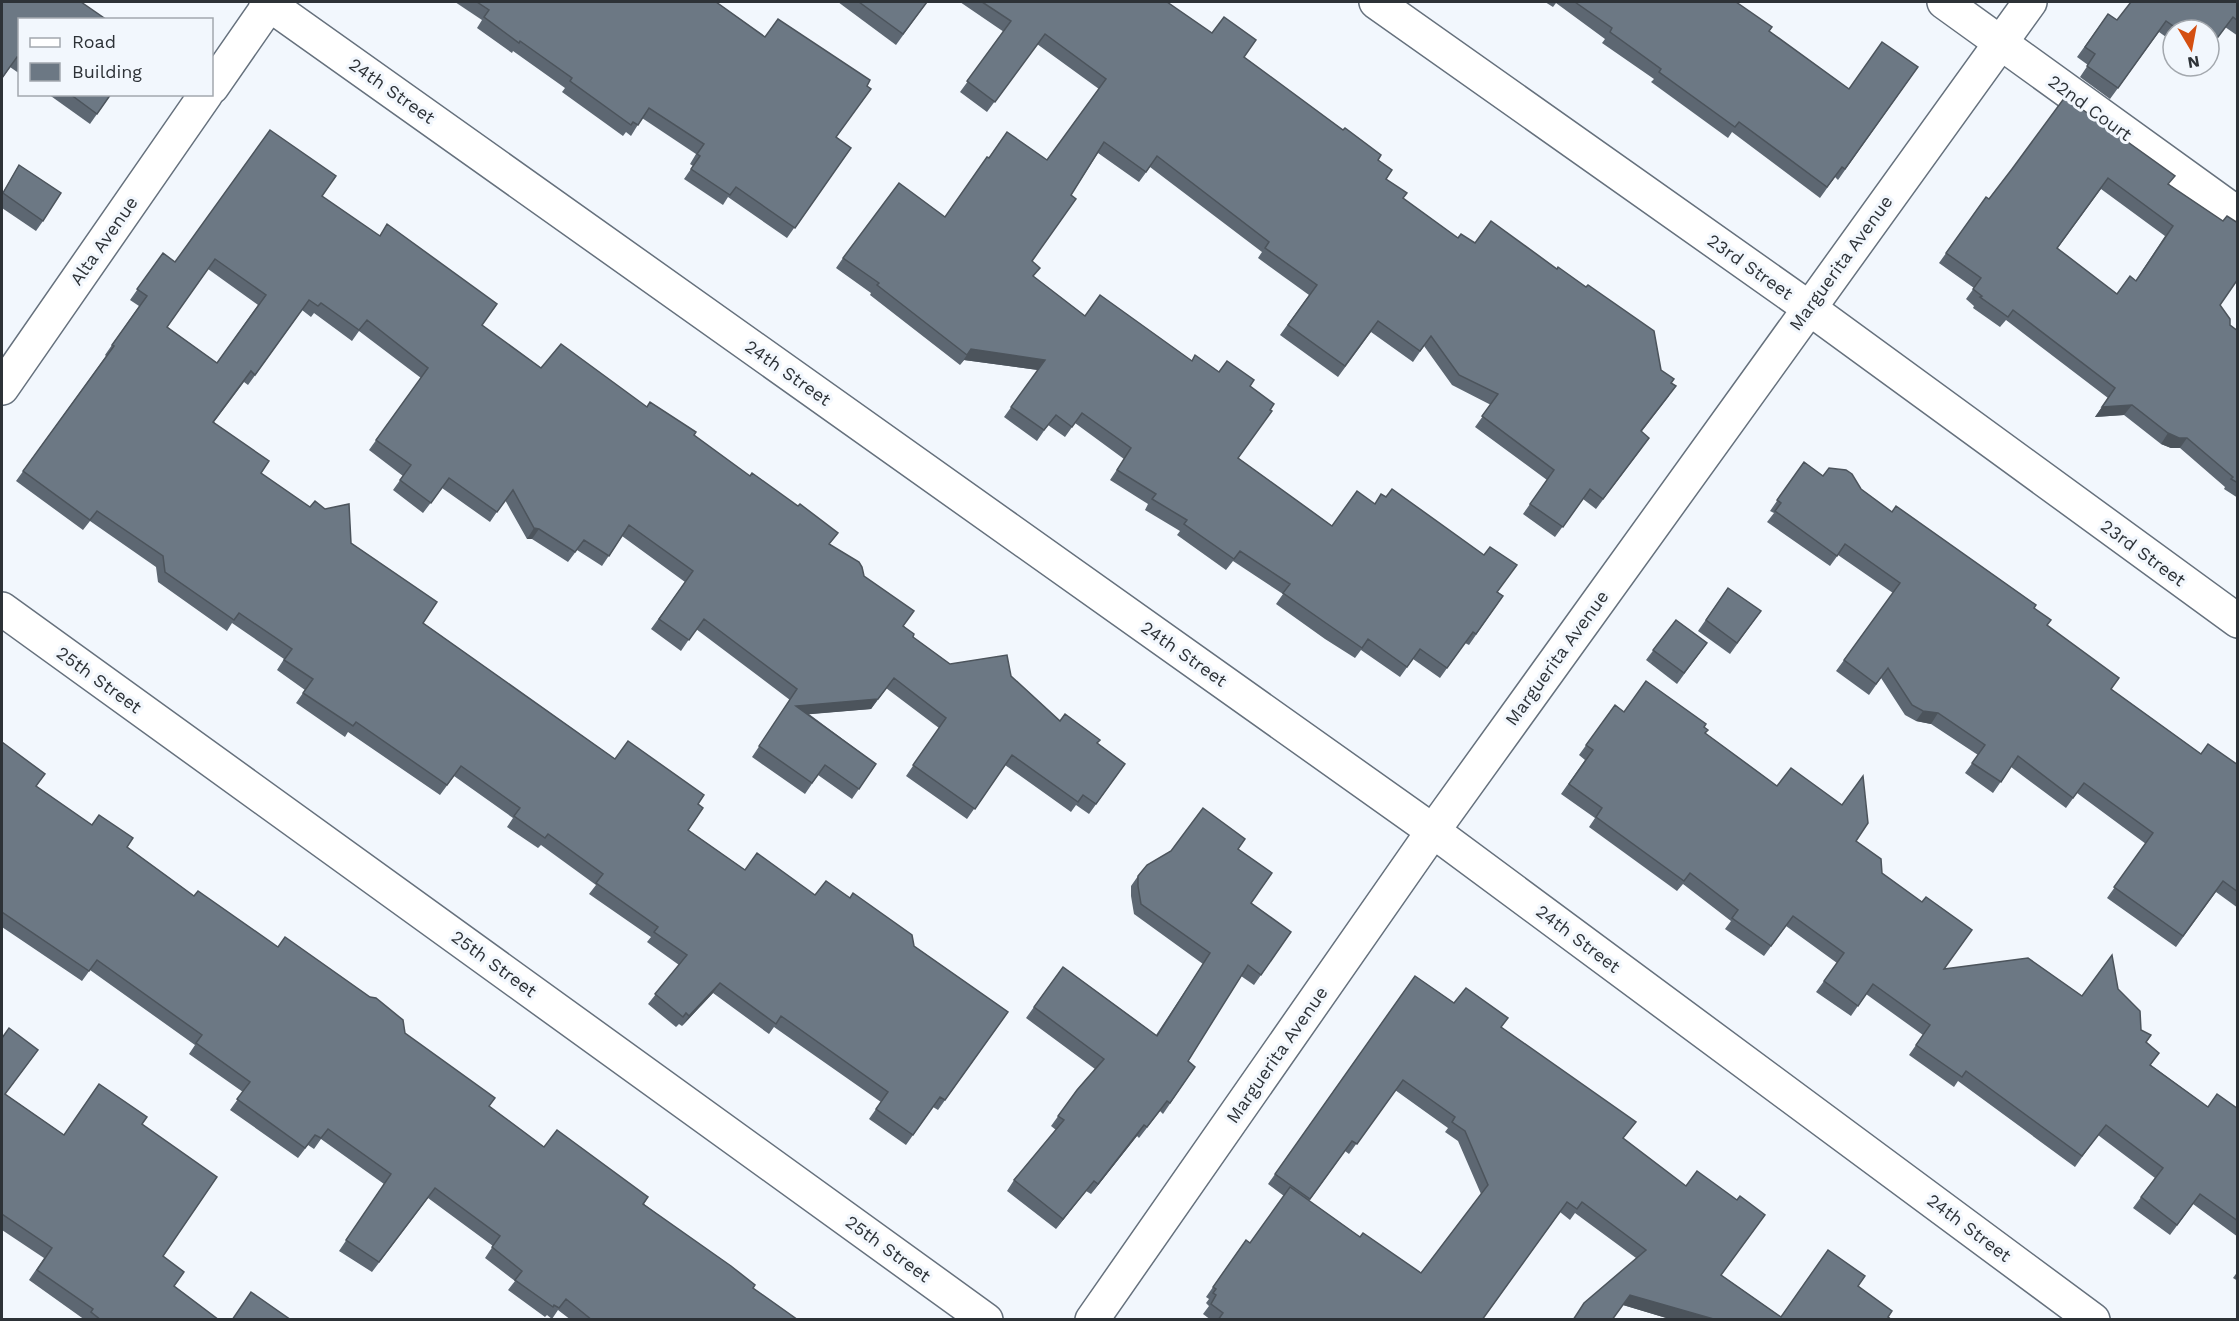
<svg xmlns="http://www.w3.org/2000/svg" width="2239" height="1321" font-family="'Work Sans',sans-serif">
	<rect width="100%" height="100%" fill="#f2f7fd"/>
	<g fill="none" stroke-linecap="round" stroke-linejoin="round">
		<defs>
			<g id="minor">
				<polyline points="266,2 1433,831 2093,1320"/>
				<polyline points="1376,2 1809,308 2238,621"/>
				<polyline points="1944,2 2238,214"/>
				<polyline points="212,87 271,2"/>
				<polyline points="2,388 206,94"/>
				<polyline points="2,609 986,1320"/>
				<polyline points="1092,1320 1433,831 2030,2"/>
			</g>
		</defs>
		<!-- minor casing -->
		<use href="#minor" stroke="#66717d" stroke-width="36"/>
		<!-- minor -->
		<use href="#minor" stroke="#fff" stroke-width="33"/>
	</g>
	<!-- wall -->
	<g fill="#5d6772" fill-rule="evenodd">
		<polygon points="2,2 20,20 20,74 10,67 2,79"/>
		<polygon points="455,2 716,2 765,37 867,86 836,137 851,148 787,238 728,197 723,205 684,179 693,166 690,164 696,154 642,118 631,136 626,132 623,136 562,92 565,88 513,51 512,53 477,28 482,20"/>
		<polygon points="838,2 927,2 896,45"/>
		<polygon points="960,2 1167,2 1244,57 1378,160 1386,179 1403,198 1458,238 1475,243 1661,370 1671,383 1669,396 1642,431 1642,448 1596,509 1583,499 1555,537 1523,514 1547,480 1475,427 1491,405 1452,385 1424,346 1413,362 1371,332 1338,377 1280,335 1309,295 1258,258 1262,252 1150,167 1139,182 1098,153 1071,195 1032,261 1034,277 1085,316 1250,386 1238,458 1332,526 1498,592 1503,596 1469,645 1465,643 1440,678 1413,659 1400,677 1361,650 1355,658 1325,639 1276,604 1283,594 1233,561 1226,570 1177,535 1180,531 1145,510 1148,504 1110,480 1124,459 1075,423 1065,437 1048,425 1037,441 1004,417 1038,370 964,360 960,365 870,295 871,293 836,268 843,258 945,217 989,158 1047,160 1099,89 1037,44 987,112 960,92 1004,32"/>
		<polygon points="1545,2 1736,2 1769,31 1849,89 1918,67 1838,180 1835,177 1820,198 1732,132 1728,138 1651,82 1654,79 1602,43 1605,39 1556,3 1553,7"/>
		<polygon points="2238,2 2238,36 2225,27 2209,30 2173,30 2173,42 2159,32 2110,99 2080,77 2088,65 2077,57 2108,14 2117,20"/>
		<polygon points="48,94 111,94 90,124"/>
		<polygon points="19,165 43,221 36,231 2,208 2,194"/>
		<path d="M2012,169L2169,184L2220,305L2230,325L2238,331V498L2224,489L2225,487L2180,448H2171L2161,444L2124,415L2095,417L2108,398L2006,320L2000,327L1973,308L1974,306L1966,299L1974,288L1939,263L1986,197L1989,199ZM2101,189L2165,236L2136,280L2117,294L2057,249Z"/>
		<path d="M322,196L482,325L541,368L647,407L694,435L830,544L864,576L913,637L950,664L1011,676L1060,721L1097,743L1125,764L1089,814L1076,805L1071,812L1005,765L967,819L906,776L939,728L886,688L871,709L809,714L876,764L852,799L818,775L805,794L752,757L790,700L696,629L681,651L651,629L685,582L622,536L602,566L577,550L568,562L532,539H527L505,500L490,522L442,488L423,513L393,490L403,476L369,450L421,378L359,331L352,341L314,313L311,317L302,310L248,385L244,382L214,422L261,473L351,543L423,623L615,759L698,804L688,830L745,870L815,895L914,946L1008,1012L938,1110L933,1107L906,1145L869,1119L881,1102L774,1027L769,1034L713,993L682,1026L679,1024L676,1027L648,1004L679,965L647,942L651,937L589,894L596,885L541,845L538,848L507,827L513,818L454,776L440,795L348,732L345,737L296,703L305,690L277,670L284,659L232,623L227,631L158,582L156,567L90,521L83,530L16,481L106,356L105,355L139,306L130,300L163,253L175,262ZM208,269L258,305L217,363L167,327Z"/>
		<polygon points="1804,462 1823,476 1861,489 1892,512 2034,608 2047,625 2111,689 2201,754 2238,765 2238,908 2216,892 2176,947 2107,898 2146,844 2077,793 2066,808 2011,767 1993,793 1965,773 1978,755 1931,724 1916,721 1905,715 1881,678 1869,695 1836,671 1893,593 1838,555 1830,566 1767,522 1774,513 1770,511"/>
		<polygon points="1728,588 1761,611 1730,654 1698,631"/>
		<polygon points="1676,620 1707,643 1677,684 1646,660"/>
		<polygon points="1615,705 1624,712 1704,727 1705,733 1777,786 1856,841 1882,873 1945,968 2082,996 2118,989 2141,1030 2151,1035 2146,1043 2151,1065 2208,1107 2238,1109 2238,1237 2193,1204 2170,1235 2133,1208 2155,1178 2098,1135 2075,1167 1958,1081 1954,1087 1909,1055 1923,1035 1866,994 1851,1016 1816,992 1837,963 1786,926 1764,956 1725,929 1731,921 1683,884 1677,891 1589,827 1595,818 1561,794 1585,760 1579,755"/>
		<polygon points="2,742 36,787 92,825 127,847 194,896 278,947 405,1033 489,1106 544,1147 648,1197 644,1204 753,1288 798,1320 571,1320 558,1310 552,1319 547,1315 545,1317 508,1290 515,1281 485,1258 493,1246 428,1198 372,1272 339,1251 384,1184 321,1139 314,1149 308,1145 298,1158 230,1110 243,1092 189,1054 195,1045 90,970 82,981 2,927"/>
		<polygon points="1238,849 1251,903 1291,932 1254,985 1241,976 1188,1061 1195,1067 1163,1114 1160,1111 1139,1138 1137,1136 1091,1194 1086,1191 1056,1229 1007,1191 1014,1180 1056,1130 1051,1126 1077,1090 1095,1069 1026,1018 1063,967 1156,1035 1203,964 1134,914 1131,896 1131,886 1138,876"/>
		<path d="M1415,976L1454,1003L1501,1027L1624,1139L1721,1275L1781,1317L1858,1286L1888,1317L1892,1320H1673L1623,1305L1636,1258L1575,1213L1570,1220L1560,1212L1482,1320H1211L1203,1314L1209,1306L1206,1303L1209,1299L1206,1297L1246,1240L1250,1243L1284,1196L1268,1184ZM1395,1090L1448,1128L1445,1132L1458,1141L1481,1194L1421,1273L1360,1237L1309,1201L1345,1151L1349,1154Z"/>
		<polygon points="2,1038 38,1050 5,1094 64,1135 142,1124 163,1256 174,1286 219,1320 85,1320 29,1280 44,1258 2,1230"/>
		<polygon points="2238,1271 2238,1281 2233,1278"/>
	</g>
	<!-- shaded-wall -->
	<g fill="#4c545c">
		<polygon points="971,349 1045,360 1038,370 964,360 960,365"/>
		<polygon points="2132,405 2124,415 2095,417 2102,407"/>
		<polygon points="2168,433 2187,438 2180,448 2171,448 2161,444"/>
		<polygon points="534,528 539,529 532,539 527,539"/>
		<polygon points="894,678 871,709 789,716 796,706"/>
		<polygon points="1923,711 1938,713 1931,724 1916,721"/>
		<polygon points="720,983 713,993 682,1026 689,1016"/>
		<polygon points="1144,1125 1137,1136 1091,1194 1098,1184"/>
		<polygon points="1094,1181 1086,1191 1056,1229 1063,1219"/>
		<polygon points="1630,1295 1717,1320 1673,1320 1623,1305"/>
	</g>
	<!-- building -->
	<g fill="#6c7884" stroke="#4c545c" stroke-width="1.5" fill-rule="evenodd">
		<polygon points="2,2 81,2 107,20 20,20 20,59 17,57 2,78"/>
		<polygon points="477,2 716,2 765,37 778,19 870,80 867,86 871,89 836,137 851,148 795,228 736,187 730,195 691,169 700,156 697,154 704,144 649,108 638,125 633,122 631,125 570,81 572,78 520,41 519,43 484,17 489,10"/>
		<polygon points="859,2 927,2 903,34"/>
		<polygon points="982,2 1167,2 1212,33 1224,17 1256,40 1244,57 1343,130 1345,128 1381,155 1378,160 1392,170 1386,179 1407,193 1403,198 1458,238 1461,234 1475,243 1491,221 1557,269 1558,267 1586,287 1588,285 1654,331 1661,370 1674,379 1671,383 1676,386 1641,431 1649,438 1603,499 1590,489 1563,527 1530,504 1554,470 1482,416 1498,394 1459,375 1431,336 1420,351 1378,321 1345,366 1288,325 1317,285 1265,248 1269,242 1157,156 1146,172 1104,142 1071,195 1076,199 1032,261 1040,268 1033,276 1085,316 1100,295 1192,361 1195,355 1219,372 1227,361 1254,380 1250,386 1274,404 1270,410 1272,411 1238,458 1332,526 1357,491 1375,504 1381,494 1386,497 1392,489 1484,555 1490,547 1517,565 1497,592 1503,596 1476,634 1473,632 1447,668 1420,649 1407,667 1368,639 1362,648 1333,628 1283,593 1290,584 1240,551 1234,559 1184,524 1187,520 1152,499 1156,494 1117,470 1131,448 1082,413 1072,427 1056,415 1044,430 1011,407 1045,360 971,349 967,355 877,285 879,283 843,258 899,183 945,217 987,157 989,158 1007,132 1047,160 1106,79 1045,34 995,102 967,81 1011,21"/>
		<polygon points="1575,2 1736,2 1772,27 1769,31 1849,89 1882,42 1918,67 1845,169 1842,167 1827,187 1739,122 1735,127 1659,72 1661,69 1610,32 1612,28"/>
		<polygon points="2131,2 2238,2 2238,21 2233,17 2209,49 2209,30 2179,30 2166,21 2118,88 2087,66 2095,54 2085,47 2108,14 2117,20"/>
		<polygon points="70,94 111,94 97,114"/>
		<path d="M2065,97L2175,176L2168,184L2223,221L2227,216L2238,223V279L2220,305L2230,319V325L2238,331V483L2231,479L2233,477L2187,438H2179L2168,433L2132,405L2102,407L2115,388L2013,310L2008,317L1980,297L1982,296L1973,289L1981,278L1946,253L1986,197L1989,199L2012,169ZM2108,178L2173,226L2136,281L2130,276L2117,294L2057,248Z"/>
		<path d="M270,130L336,176L322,196L380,236L387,224L497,304L482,325L541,368L561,344L647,407L650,402L696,432L694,435L750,476L752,473L798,506L800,504L838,533L829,544L859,562L862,567L864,576L914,611L903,626L914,634L913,637L950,664L1007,655L1011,676L1060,721L1065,714L1100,740L1097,743L1125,764L1096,804L1083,795L1078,802L1012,755L975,809L913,765L946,718L894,678L878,699L796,706L876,764L859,789L825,765L812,783L759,746L797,689L704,619L689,640L659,619L693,571L629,525L609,556L584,540L575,552L539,529L534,528L513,490L497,512L449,478L431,503L400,480L411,465L376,440L428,368L367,320L359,330L321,303L318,306L309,300L255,375L251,371L213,422L269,461L261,473L310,507L315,501L325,509L349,504L351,543L437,602L423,623L615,759L628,741L704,795L698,804L703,808L688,830L745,870L757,853L815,895L826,881L850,898L853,893L912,935L914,946L1008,1012L945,1100L940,1097L913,1135L876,1109L888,1092L781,1016L776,1024L720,983L689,1016L686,1013L683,1017L655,994L687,955L654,932L658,927L596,883L603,874L548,834L545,838L514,816L520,808L461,766L447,785L356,722L353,726L303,693L313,679L284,660L292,649L239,613L234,620L165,572L163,556L97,511L90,520L23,471L114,346L112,345L147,296L137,289L163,253L175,262ZM215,259L266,295L217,363L167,327Z"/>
		<polygon points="19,165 61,193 43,221 3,193"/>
		<polygon points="1804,462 1823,476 1829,468 1846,470 1852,474 1861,489 1892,512 1896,506 2036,605 2034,608 2051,620 2047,625 2119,678 2111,689 2201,754 2208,744 2238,765 2238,892 2223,881 2183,936 2114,887 2153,833 2084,783 2073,798 2018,756 2001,782 1972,763 1985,745 1938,713 1923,711 1912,705 1888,668 1876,684 1844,660 1900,583 1845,544 1837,556 1775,511 1781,503 1777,500"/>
		<polygon points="1728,588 1761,611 1737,643 1706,620"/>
		<polygon points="1676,620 1707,643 1684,673 1653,650"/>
		<polygon points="1646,681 1706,724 1704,727 1708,730 1705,733 1777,786 1791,768 1842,805 1863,776 1868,823 1856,841 1881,859 1882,873 1922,902 1926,897 1972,930 1944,969 2028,958 2082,996 2112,955 2118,989 2140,1011 2141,1030 2151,1035 2146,1042 2159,1053 2150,1065 2208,1107 2217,1094 2238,1109 2238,1221 2200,1194 2177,1225 2141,1197 2163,1168 2106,1125 2082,1156 1966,1071 1962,1077 1916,1045 1930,1025 1873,984 1858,1006 1824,981 1844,953 1793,916 1771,946 1732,918 1738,910 1690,873 1684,881 1596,817 1602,808 1569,784 1593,750 1586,745 1615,705 1624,712"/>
		<polygon points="2,742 45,774 36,786 92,825 99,815 133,838 127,847 194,896 198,891 278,947 285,937 370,997 376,998 403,1020 405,1033 495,1098 489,1106 544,1147 557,1130 648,1197 643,1204 731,1266 755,1285 753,1288 798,1320 592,1320 566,1299 559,1308 554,1305 553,1307 515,1280 522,1271 492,1247 500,1236 435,1188 379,1262 346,1240 391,1174 328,1129 321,1138 315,1135 305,1148 237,1099 250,1082 196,1043 202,1035 97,960 89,971 2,912"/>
		<polygon points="1203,808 1245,839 1238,849 1272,873 1251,903 1291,932 1261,975 1248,965 1188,1061 1195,1067 1170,1103 1167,1101 1147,1127 1144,1125 1098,1184 1094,1181 1063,1219 1014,1180 1064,1120 1058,1116 1077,1090 1104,1059 1034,1007 1063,967 1157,1036 1210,953 1141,904 1138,886 1138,876 1147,865 1171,851"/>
		<polygon points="1415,976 1454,1003 1466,988 1508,1018 1501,1027 1636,1122 1623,1138 1686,1186 1697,1171 1737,1200 1740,1196 1765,1215 1721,1275 1781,1317 1828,1250 1865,1276 1858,1286 1892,1311 1888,1317 1892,1320 1717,1320 1630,1295 1612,1320 1573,1320 1584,1303 1646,1250 1582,1202 1577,1209 1567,1202 1482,1320 1218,1320 1223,1313 1211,1304 1216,1295 1213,1293 1216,1289 1213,1287 1246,1240 1250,1243 1290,1187 1360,1237 1363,1233 1421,1273 1488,1185 1465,1131 1452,1122 1455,1117 1403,1080 1357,1144 1352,1141 1310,1199 1275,1174"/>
		<polygon points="9,1028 38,1050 5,1094 64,1135 99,1084 147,1117 142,1124 217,1177 163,1256 184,1272 174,1286 219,1320 101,1320 91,1312 93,1309 37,1270 52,1248 2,1214 2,1038"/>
		<polygon points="251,1292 291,1320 232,1320"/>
	</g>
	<g text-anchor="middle" stroke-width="6" stroke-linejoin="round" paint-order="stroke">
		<!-- street labels -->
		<g font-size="18" fill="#2d3237" stroke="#f2f7fd">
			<text transform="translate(392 91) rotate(35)" y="6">24th Street</text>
			<text transform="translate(2090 108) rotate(36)" y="6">22nd Court</text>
			<text transform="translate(104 241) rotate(-55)" y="6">Alta Avenue</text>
			<text transform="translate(1841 263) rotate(-54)" y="6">Marguerita Avenue</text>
			<text transform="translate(1750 267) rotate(35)" y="6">23rd Street</text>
			<text transform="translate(788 373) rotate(35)" y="6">24th Street</text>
			<text transform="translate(2143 553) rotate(36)" y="6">23rd Street</text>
			<text transform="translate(1184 654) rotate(35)" y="6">24th Street</text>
			<text transform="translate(1557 658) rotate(-54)" y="6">Marguerita Avenue</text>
			<text transform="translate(99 680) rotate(36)" y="6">25th Street</text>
			<text transform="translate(1578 939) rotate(37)" y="6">24th Street</text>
			<text transform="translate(494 964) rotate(36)" y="6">25th Street</text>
			<text transform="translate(1277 1055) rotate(-55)" y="6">Marguerita Avenue</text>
			<text transform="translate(1969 1228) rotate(37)" y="6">24th Street</text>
			<text transform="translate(888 1249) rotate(36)" y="6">25th Street</text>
		</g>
	</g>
	<!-- border -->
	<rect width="2239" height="1321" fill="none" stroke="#2d3237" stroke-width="6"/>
	<!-- legend -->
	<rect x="18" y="18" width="195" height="78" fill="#f2f7fd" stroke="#a3a8ae" stroke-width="1.5"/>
	<rect x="30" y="38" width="30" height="9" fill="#ffffff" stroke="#a3a8ae" stroke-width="1.5"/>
	<text x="72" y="48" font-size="18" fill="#2d3237">Road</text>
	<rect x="30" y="63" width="30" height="18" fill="#6c7884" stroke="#a3a8ae" stroke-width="1.5"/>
	<text x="72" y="78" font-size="18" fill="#2d3237">Building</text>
	<!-- north arrow -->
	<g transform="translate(2191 48) rotate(170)"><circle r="28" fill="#f2f7fd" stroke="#a3a8ae" stroke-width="1.5"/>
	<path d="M0-4.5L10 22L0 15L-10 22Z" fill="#d44f11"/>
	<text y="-9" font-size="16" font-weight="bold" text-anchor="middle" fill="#2d3237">N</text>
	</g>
</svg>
